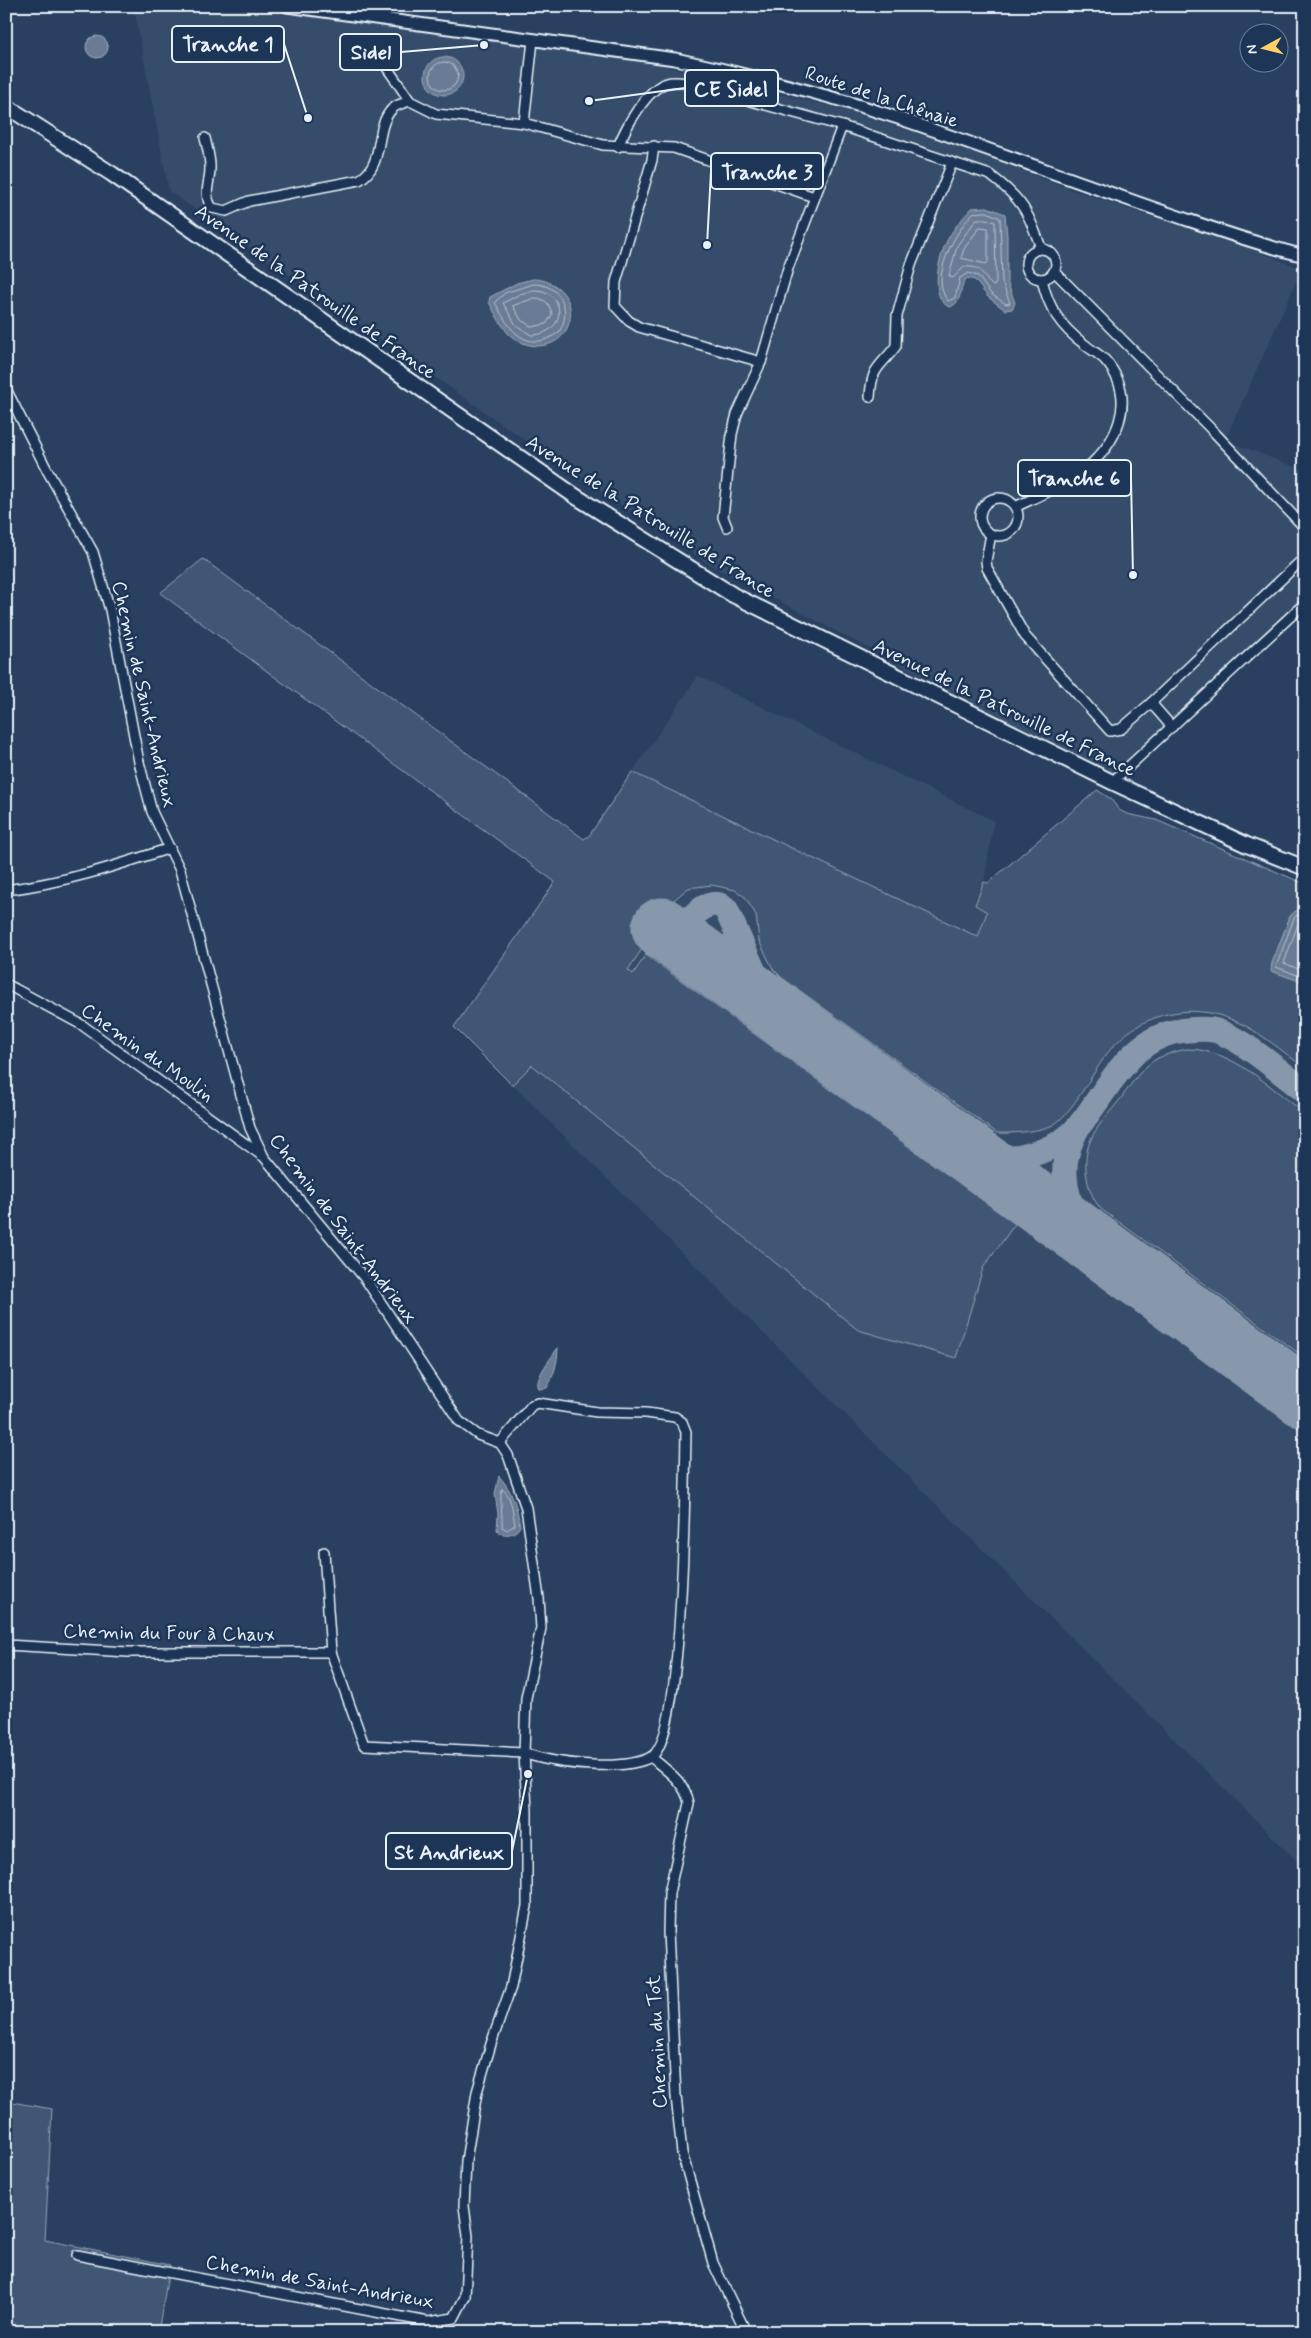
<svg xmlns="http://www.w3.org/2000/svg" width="1311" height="2338" font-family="Mynerve,sans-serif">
	<rect width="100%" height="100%" fill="#294061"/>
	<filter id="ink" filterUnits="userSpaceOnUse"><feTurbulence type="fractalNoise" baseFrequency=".02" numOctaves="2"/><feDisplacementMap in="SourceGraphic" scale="10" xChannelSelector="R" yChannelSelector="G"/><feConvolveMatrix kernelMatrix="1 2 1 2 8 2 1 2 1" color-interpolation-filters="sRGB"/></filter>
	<g filter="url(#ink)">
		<!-- built -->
		<g fill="#364d6b">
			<polygon points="134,8 212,8 278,11 623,56 845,110 966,149 1072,190 1259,252 1302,269 1225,440 1305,471 1305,597 1110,776 709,564 548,456 169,191"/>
			<polygon points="203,559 584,839 589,836 698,676 994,821 984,882 988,883 1097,790 1111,799 1119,810 1127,814 1156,820 1305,884 1305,1869 454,1027 555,882 160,593"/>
		</g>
		<!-- green -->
		<g fill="#415774" stroke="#94a4b6">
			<path d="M203,559L584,839L589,836L632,772L978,937L987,912L975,905L984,882L988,883L1097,790L1111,799L1119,810L1127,814L1156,820L1305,884V1068C1283,1052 1261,1032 1235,1021C1189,1000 1136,1014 1106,1055C1094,1071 1071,1115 1053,1125C1041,1131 1011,1134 997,1133L781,977L773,969L759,941L756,915L745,897L735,890L712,885L688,888L675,899L628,970L633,974L646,955L1015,1224L983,1268L956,1358L858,1330L532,1065L512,1085L454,1027L555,882L160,593Z"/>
			<path d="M1187,1049C1233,1049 1270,1088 1305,1113V1358L1101,1209C1085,1191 1081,1158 1092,1137C1099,1123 1112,1110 1122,1097C1132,1083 1142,1067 1158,1058C1167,1054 1177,1051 1187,1049Z"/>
			<polygon points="6,2101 52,2109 45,2240 170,2265 158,2332 6,2332"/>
		</g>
		<!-- water -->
		<g fill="#6b7c95" stroke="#9dabbd">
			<circle cx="97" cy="47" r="11"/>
			<circle cx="444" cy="76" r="19"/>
			<path d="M987,207L1005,214L1007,236V281L1015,303L1012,309L1005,310L988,297L975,280L967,278C958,287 964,302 950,307C928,300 939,254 948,239C954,227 963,218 972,208Z"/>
			<path d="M533,279C557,279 578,301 568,326C558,352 523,351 507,332C500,323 494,312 489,302L490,297L517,283Z"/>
			<polygon points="1297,910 1305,913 1305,983 1271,971 1272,963 1290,916"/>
			<path d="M558,1347C558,1362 554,1375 547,1388L539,1389C533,1378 552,1358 558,1347Z"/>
			<path d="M499,1476C513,1492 517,1506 520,1526C517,1534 504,1538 497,1530L498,1514L495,1494Z"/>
		</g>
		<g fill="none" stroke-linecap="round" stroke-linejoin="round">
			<!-- shore -->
			<g stroke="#b6c2d0" stroke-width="1">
				<circle cx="444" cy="76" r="14"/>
				<path d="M987,212L1000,218L1002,282L1010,303L1006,304L991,294L978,276L968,273L960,278L955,298L948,301C928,278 956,231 973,213Z"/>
				<path d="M977,219H986L995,222L996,283L994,286C981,279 986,265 964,267L953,278L949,276L957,246Z"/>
				<polygon points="980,227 988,228 988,262 986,264 961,258 964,249"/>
				<path d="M534,284C560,284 573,310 559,332C527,356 508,329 495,302L505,293Z"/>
				<path d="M535,290C567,290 568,335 531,335L516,325L503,303L520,294Z"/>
				<path d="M535,298C546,298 551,306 552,315L546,324L532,327L521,320L513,306Z"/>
				<polyline points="1305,917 1297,915 1294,918 1276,967 1305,978"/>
				<polyline points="1305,923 1298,924 1284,963 1305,972"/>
				<path d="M502,1489C512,1495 513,1514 515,1525L507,1530L502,1527C503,1518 499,1495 502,1489Z"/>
			</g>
			<!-- taxiway -->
			<g stroke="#8898ac" stroke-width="25">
				<path d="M688,948C687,945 683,940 683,937C682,922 710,893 726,909L766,998L779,1014"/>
				<path d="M1077,1128C1074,1135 1070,1142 1068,1150C1058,1181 1073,1218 1092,1243"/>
				<path d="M964,1149C988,1159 1008,1162 1033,1154C1049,1149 1067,1140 1078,1127C1110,1088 1130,1034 1187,1030C1197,1029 1208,1028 1217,1031C1244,1040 1281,1073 1305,1091"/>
			</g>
			<!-- runway -->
			<polyline stroke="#8898ac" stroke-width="61" points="662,928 1305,1398"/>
			<defs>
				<g id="minor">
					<polyline points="352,40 372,46 410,101 436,114 524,123 603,145 674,148 814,197"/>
					<polyline points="524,123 533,40"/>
					<path d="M205,138C207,147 210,157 210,166C211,182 202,193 212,208L226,211L249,201L359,180C386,165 373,129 392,109C397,104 404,103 410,101"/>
					<polyline points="654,146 652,160 616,282 615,306 629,321 639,327 761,362"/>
					<path d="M618,147C625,128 647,88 667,83C673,81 680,82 686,83L842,126L990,175C1022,199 1028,211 1041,248"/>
					<circle cx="1041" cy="264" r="15"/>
					<polyline points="1055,272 1212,430 1305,528"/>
					<polyline points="6,389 47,470 93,552 110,610 139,762 152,812 180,870 250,1128 264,1157 366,1280 459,1421 478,1435 500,1443 508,1455 526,1508 539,1598 541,1628 526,1698 524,1753 527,1810 527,1906 511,1987 491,2044 477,2092 466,2161 464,2206 468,2236 465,2297 454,2318 428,2322 77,2255"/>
					<path d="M870,397C872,365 879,369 896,346L897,316L911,265L952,163"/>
					<circle cx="999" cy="517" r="19"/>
					<path d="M1015,507C1036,497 1060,488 1079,474C1116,447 1140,400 1105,360C1099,354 1091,350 1084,344C1061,327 1048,308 1042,279"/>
					<polyline points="727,527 723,517 732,434 737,414 761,362 788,268 842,126"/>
					<polyline points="991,534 986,561 987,568 1025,636 1110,731 1121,729 1151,703 1305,557"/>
					<polyline points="1151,703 1172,727"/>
					<polyline points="1112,782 1305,603"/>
					<path d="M6,890C66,882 113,867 170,848"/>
					<polyline points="6,984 82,1025 261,1155"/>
					<path d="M324,1552L331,1652L364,1745L524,1753C554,1764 623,1772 651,1757C684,1739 685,1477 686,1432L682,1422L675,1417L646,1413L597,1412L538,1403L532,1405L500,1443"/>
					<polyline points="6,1645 128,1652 331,1652"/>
					<path d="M651,1757C666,1770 685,1782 689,1803L669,1893L668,1932L676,2096L682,2153L713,2263L746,2332"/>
				</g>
				<path id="tertiary" d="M287,6L675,59C750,75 825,94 898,118C993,150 1087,186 1182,218C1223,232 1263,246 1305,256"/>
				<polyline id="primary" points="6,106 112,174 575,496 733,595 1112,782 1247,845 1305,868"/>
			</defs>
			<!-- minor casing -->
			<use href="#minor" stroke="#e8f1f8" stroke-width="12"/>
			<!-- tertiary casing -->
			<use href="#tertiary" stroke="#e8f1f8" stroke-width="15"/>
			<!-- primary casing -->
			<use href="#primary" stroke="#e8f1f8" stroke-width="18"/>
			<!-- minor -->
			<use href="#minor" stroke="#1d3557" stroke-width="9"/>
			<!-- tertiary -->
			<use href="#tertiary" stroke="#1d3557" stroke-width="11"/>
			<!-- primary -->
			<use href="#primary" stroke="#1d3557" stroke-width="14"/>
		</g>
	</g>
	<g text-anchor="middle" stroke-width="5" stroke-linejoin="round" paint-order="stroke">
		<!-- street labels -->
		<g font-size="20" fill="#e8f1f8" stroke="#1d3557">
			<text transform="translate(882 96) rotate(18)" y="7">Route de la Chênaie</text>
			<text transform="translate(316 291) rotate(35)" y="7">Avenue de la Patrouille de France</text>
			<text transform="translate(651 516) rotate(32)" y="7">Avenue de la Patrouille de France</text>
			<text transform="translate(145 694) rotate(77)" y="7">Chemin de Saint-Andrieux</text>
			<text transform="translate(1005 707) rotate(26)" y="7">Avenue de la Patrouille de France</text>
			<text transform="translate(148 1052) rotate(35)" y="7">Chemin du Moulin</text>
			<text transform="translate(344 1228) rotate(53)" y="7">Chemin de Saint-Andrieux</text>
			<text transform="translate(169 1632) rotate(1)" y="7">Chemin du Four à Chaux</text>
			<text transform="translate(656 2042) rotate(-93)" y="7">Chemin du Tot</text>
			<text transform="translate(320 2281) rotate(10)" y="7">Chemin de Saint-Andrieux</text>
		</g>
	</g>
	<!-- callouts -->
	<path fill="none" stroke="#e8f1f8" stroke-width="2" d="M308 118L284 44M484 45L401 52M589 101L685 88M707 245L711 171M1133 575L1131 478M528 1774L512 1851"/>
	<g fill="#e8f1f8" stroke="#1d3557" stroke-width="2">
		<circle cx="308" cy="118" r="5"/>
		<circle cx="484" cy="45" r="5"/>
		<circle cx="589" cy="101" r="5"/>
		<circle cx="707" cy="245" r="5"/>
		<circle cx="1133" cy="575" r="5"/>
		<circle cx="528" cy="1774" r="5"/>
	</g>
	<g fill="#1d3557" stroke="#e8f1f8" stroke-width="2">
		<rect x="172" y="26" width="112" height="36" rx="5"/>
		<rect x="340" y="34" width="61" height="36" rx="5"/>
		<rect x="685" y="70" width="93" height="36" rx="5"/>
		<rect x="711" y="153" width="112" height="36" rx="5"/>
		<rect x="1018" y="460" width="113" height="36" rx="5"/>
		<rect x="386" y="1833" width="126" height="36" rx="5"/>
	</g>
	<g font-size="21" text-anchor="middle" font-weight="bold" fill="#e8f1f8">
		<text x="228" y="51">Tranche 1</text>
		<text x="371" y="59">Sidel</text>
		<text x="731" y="96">CE Sidel</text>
		<text x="767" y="179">Tranche 3</text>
		<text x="1074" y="485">Tranche 6</text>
		<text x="449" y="1859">St Andrieux</text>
	</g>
	<!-- margin -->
	<rect width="1311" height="2338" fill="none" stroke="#1d3557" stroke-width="25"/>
	<rect x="12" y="12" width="1286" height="2313" fill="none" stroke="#e8f1f8" stroke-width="2" filter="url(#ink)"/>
	<!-- north arrow -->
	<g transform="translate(1264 48) rotate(263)"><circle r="24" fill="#1d3557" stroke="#6e8097"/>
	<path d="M0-4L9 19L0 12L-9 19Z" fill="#ffd166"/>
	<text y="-8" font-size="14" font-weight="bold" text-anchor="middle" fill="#e8f1f8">N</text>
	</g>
</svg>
